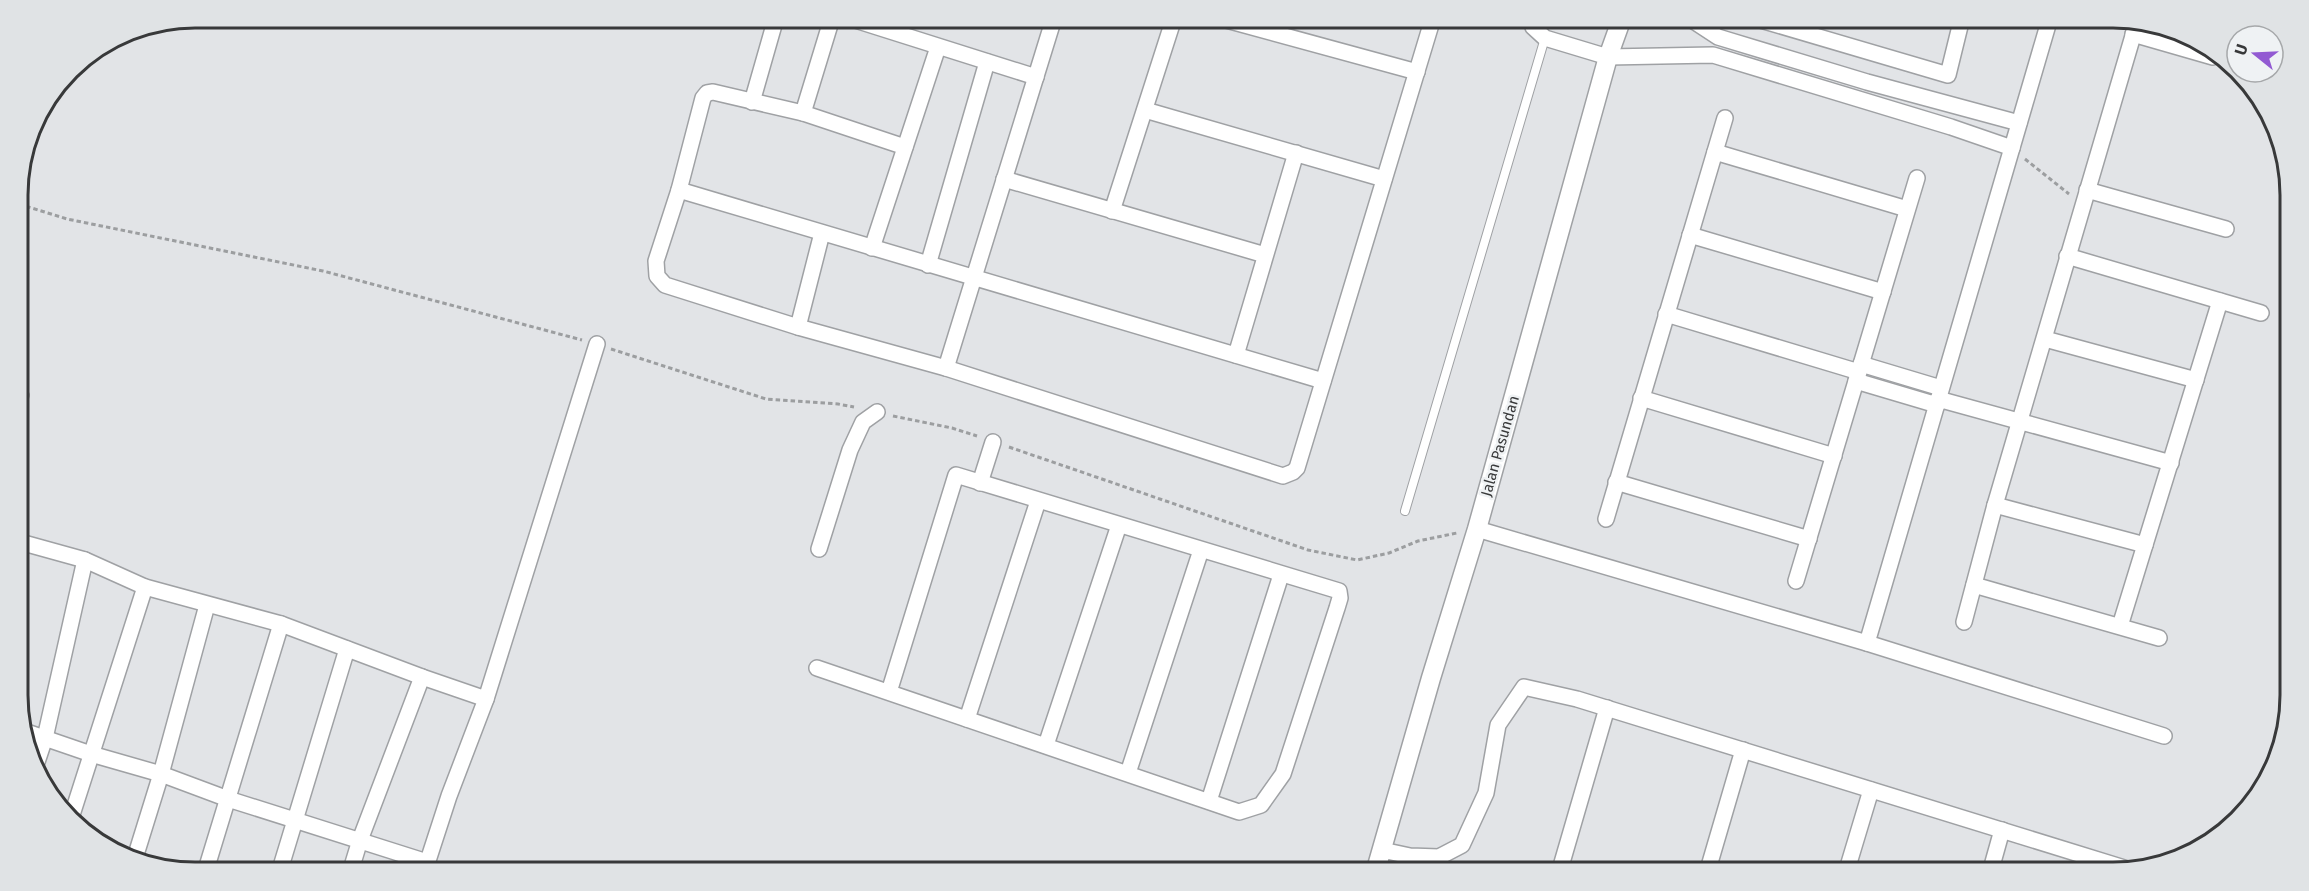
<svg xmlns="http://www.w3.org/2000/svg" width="2309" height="891" font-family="'Fira Sans',sans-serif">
	<rect width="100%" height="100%" fill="#e2e4e7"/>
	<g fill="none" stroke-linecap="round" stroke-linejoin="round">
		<defs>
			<g id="service">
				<polyline points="20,411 25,395"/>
				<polyline points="1405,511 1545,38"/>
			</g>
			<g id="minor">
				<polyline points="849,18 1036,77"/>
				<polyline points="1219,18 1417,72"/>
				<polyline points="1531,18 1533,27 1545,38 1608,57 1713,55 1951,127 2012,148"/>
				<polyline points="1689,18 1718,37 1867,82 2019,123"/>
				<polyline points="1754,18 1948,75 1962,18"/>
				<polyline points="2133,34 2213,57"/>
				<polyline points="752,102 776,18"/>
				<polyline points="1145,110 1384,179"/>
				<polyline points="803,113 832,18"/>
				<polyline points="905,147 803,113 713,92 707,93 703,98 679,190 656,261 657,276 665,285 798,327 946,368 1283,476 1293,472 1297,468 1433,18"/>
				<polyline points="1715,152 1907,209"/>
				<polyline points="1004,179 1265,255"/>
				<polyline points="679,190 1323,381"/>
				<polyline points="2087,190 2226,229"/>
				<polyline points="1112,211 1174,18"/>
				<polyline points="1690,235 1883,292"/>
				<polyline points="872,248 938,47"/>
				<polyline points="2067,256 2261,313"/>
				<polyline points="928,265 987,62"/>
				<polyline points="1666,314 1859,372"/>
				<polyline points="798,327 822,233"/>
				<polyline points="2045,339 2196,380"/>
				<polyline points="1236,355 1296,153"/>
				<polyline points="1861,364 1941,388"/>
				<polyline points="946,368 1054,18"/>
				<polyline points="1856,381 1937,405"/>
				<polyline points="1641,398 1834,456"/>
				<polyline points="1938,399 2171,463"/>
				<polyline points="1616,482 1809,539"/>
				<polyline points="980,483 993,442"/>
				<polyline points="1995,505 2145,545"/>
				<polyline points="1606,519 1725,118"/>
				<polyline points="1477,529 1867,643 2164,736"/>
				<polyline points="20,542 85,560 145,587 281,624 422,677 486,699"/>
				<polyline points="819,549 850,450 863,422 877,412"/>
				<polyline points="1796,581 1917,178"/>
				<polyline points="1974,585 2159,638"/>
				<polyline points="1964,622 1995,505 2137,22"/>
				<polyline points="2120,626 2220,301"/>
				<polyline points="1867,643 2050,18"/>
				<polyline points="817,668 1239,812 1261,805 1283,774 1337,608 1340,598 1339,591 956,475 889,692"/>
				<polyline points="967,719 1038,501"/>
				<polyline points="21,730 91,754 161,774 228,799 427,862"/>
				<polyline points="1046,745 1119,525"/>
				<polyline points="37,762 45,738 85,560"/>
				<polyline points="1128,773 1201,550"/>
				<polyline points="1209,801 1281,575"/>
				<polyline points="71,818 145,587"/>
				<polyline points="1382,850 1410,856 1439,857 1462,845 1486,793 1498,725 1524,687 1577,699 2134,871"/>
				<polyline points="134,861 161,774 207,605"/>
				<polyline points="205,873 281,624"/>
				<polyline points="279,873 347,649"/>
				<polyline points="350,873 360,840 422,677"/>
				<polyline points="424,873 449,796 486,699 597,344"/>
				<polyline points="1559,873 1607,708"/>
				<polyline points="1707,873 1743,750"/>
				<polyline points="1846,873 1871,790"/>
				<polyline points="1990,873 2002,830"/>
			</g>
			<polyline id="tertiary" points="1375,873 1431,678 1477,529 1608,57 1622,18"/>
		</defs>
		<!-- service casing -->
		<use href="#service" stroke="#9fa1a4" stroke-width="10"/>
		<!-- minor casing -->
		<use href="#minor" stroke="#9fa1a4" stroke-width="18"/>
		<!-- tertiary casing -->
		<use href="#tertiary" stroke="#9fa1a4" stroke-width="21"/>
		<!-- path -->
		<g stroke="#9c9ea0" stroke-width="3" stroke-dasharray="4.5 3" stroke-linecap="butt">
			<polyline points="2025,159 2069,194"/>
			<polyline points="19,204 67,219 323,271 582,340"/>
			<polyline points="611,349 766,399 838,404 854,407"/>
			<polyline points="893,416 952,428 977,436"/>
			<polyline points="1009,447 1308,550 1357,560 1389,553 1418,541 1457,533"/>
		</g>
		<!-- service -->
		<use href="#service" stroke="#fff" stroke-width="8"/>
		<!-- minor -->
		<use href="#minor" stroke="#fff" stroke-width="15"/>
		<!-- tertiary -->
		<use href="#tertiary" stroke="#fff" stroke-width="18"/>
	</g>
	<g text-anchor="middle" stroke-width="5" stroke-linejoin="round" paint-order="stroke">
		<!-- street labels -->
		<g font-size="15" fill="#38393a" stroke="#eff2f4">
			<text transform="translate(1500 446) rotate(-74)" y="5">Jalan Pasundan</text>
		</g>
	</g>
	<!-- crop -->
	<path d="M0 0H2309V891H0ZM195 28H2113A167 167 0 0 1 2280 195V695A167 167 0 0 1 2113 862H195A167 167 0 0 1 28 695V195A167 167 0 0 1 195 28Z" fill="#e0e3e5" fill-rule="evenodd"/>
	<path fill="none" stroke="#38393a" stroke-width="3" d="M195 28H2113A167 167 0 0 1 2280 195V695A167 167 0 0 1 2113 862H195A167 167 0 0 1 28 695V195A167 167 0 0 1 195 28Z"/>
	<!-- north arrow -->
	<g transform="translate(2255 54) rotate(288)"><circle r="28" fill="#eff2f4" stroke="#a6a8aa" stroke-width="1.5"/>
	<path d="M0-4.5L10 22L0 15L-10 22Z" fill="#925ad2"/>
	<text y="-9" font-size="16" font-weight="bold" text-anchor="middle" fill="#38393a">U</text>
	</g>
</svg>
